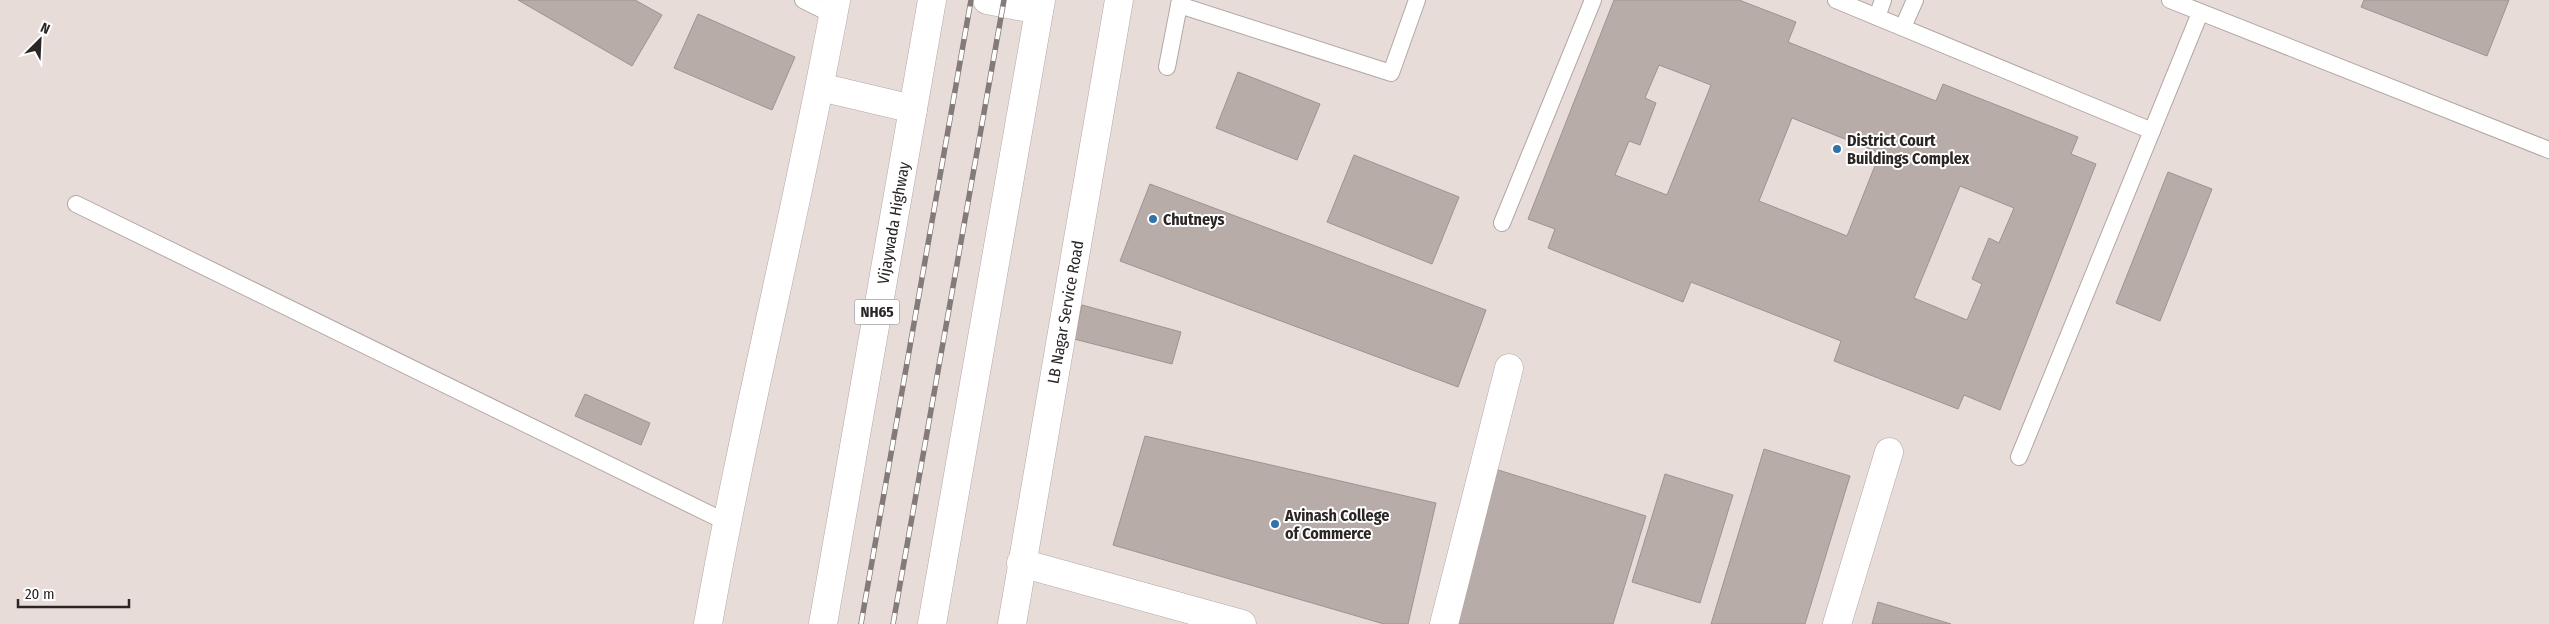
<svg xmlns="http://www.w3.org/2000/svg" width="2549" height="624" font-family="'Fira Sans Condensed',sans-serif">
	<rect width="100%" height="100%" fill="#e8dcd9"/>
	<!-- building -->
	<g fill="#b8aca9" stroke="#9e9390" fill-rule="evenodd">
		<polygon points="518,0 635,0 662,15 632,66"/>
		<path d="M1614,0H1739L1796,22L1788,42L1936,101L1943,84L2078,137L2071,154L2096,164L2000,410L1964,395L1958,409L1834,361L1841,341L1691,282L1683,302L1548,248L1555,229L1528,219ZM1659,65L1711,85L1667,195L1615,175L1629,141L1640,145L1656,103L1645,98ZM1792,118L1880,153L1847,236L1759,201ZM1960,186L2014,208L1999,243L1989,238L1972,279L1982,284L1967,320L1914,298Z"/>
		<polygon points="2364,0 2509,0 2487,56 2361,7"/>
		<polygon points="698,14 795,57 772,110 674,68"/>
		<polygon points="1238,72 1320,104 1297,160 1216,128"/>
		<polygon points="1354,155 1459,197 1432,264 1327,222"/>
		<polygon points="2168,172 2212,189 2160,321 2116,303"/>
		<polygon points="1150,184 1486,310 1458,387 1120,261"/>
		<polygon points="1082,305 1181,332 1172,364 1074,339"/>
		<polygon points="585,394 650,423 641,445 575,416"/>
		<polygon points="1145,436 1436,503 1408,624 1384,624 1113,545"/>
		<polygon points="1764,449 1850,476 1805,624 1711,624"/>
		<polygon points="1495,469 1646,516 1613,624 1447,624"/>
		<polygon points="1665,474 1733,495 1700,603 1632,582"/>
		<polygon points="1878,602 1951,624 1872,624"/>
	</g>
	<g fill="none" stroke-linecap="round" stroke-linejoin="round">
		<defs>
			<g id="service">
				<polyline points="803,0 833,15"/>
				<polyline points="1836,0 2152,131"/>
				<polyline points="2170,0 2549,150"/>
				<polyline points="1179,5 1391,73 1417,0"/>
				<polyline points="1877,17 1883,0"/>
				<polyline points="1903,27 1915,0"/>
				<polyline points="1167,67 1180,0"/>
				<polyline points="76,204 726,522"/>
				<polyline points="1502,223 1593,0"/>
				<polyline points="2019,457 2200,13"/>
			</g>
			<g id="minor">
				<polyline points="1021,563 1242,624"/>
				<polyline points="1444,624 1509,368"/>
				<polyline points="1837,624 1889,452"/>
			</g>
			<g id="tertiary">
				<path d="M708,624C745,415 798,209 836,0"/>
				<polyline points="1012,624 1119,0"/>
			</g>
			<g id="trunk">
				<polyline points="987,0 1039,10"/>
				<polyline points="820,87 913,109"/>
				<polyline points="823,624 932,0"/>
				<polyline points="932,624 1041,0"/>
			</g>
		</defs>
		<!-- service casing -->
		<use href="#service" stroke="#b2a7a4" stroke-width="18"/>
		<!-- minor casing -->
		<use href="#minor" stroke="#b2a7a4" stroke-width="29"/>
		<!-- tertiary casing -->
		<use href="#tertiary" stroke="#b2a7a4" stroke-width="29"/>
		<!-- trunk casing -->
		<use href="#trunk" stroke="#b2a7a4" stroke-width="29"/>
		<!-- service -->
		<use href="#service" stroke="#fff" stroke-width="16"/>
		<!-- minor -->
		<use href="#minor" stroke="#fff" stroke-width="28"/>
		<!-- tertiary -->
		<use href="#tertiary" stroke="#fff" stroke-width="28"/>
		<!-- trunk -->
		<use href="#trunk" stroke="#fff" stroke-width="28"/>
		<defs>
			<g id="rail">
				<polyline points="861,624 971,0"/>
				<polyline points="893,624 1004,0"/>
			</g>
		</defs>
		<!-- rail casing -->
		<use href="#rail" stroke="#847b79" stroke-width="5.5"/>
		<!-- rail -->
		<use href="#rail" stroke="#fff" stroke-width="4" stroke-dasharray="11" stroke-linecap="butt"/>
	</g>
	<!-- markers -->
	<g fill="#3173a9" stroke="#fff" stroke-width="2">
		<circle cx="1837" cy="149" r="5"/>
		<circle cx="1153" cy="219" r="5"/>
		<circle cx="1275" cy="524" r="5"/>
	</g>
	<g text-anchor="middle" stroke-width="4" stroke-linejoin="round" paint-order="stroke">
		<!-- shield labels -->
		<rect fill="#fff" stroke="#6b6766" stroke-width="1" x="854.5" y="299.5" width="45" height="25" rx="4"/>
		<g font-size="15" font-weight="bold" fill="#2b2625">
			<text x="877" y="317">NH65</text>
		</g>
		<!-- poi labels -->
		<g font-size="16" font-weight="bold" fill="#2b2625" stroke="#fff" text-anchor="start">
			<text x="1847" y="146">District Court<tspan x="1847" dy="18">Buildings Complex</tspan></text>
			<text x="1163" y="225">Chutneys</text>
			<text x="1285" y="521">Avinash College<tspan x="1285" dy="18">of Commerce</tspan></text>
		</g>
		<!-- street labels -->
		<g font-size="16" fill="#2b2625" stroke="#fff">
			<text transform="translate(893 223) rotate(-80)" y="6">Vijaywada Highway</text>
			<text transform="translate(1065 312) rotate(-80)" y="6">LB Nagar Service Road</text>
		</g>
	</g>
	<!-- north arrow -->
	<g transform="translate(40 40) rotate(24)" stroke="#ffffff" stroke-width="4" paint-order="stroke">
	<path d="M0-4L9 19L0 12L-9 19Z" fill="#2b2625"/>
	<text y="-8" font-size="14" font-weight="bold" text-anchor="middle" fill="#2b2625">N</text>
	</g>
	<!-- scale -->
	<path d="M18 599v8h111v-8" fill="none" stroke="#2b2625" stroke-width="2.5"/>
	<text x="25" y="599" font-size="15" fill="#2b2625" stroke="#ffffff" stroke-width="4" paint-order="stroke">20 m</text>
</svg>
